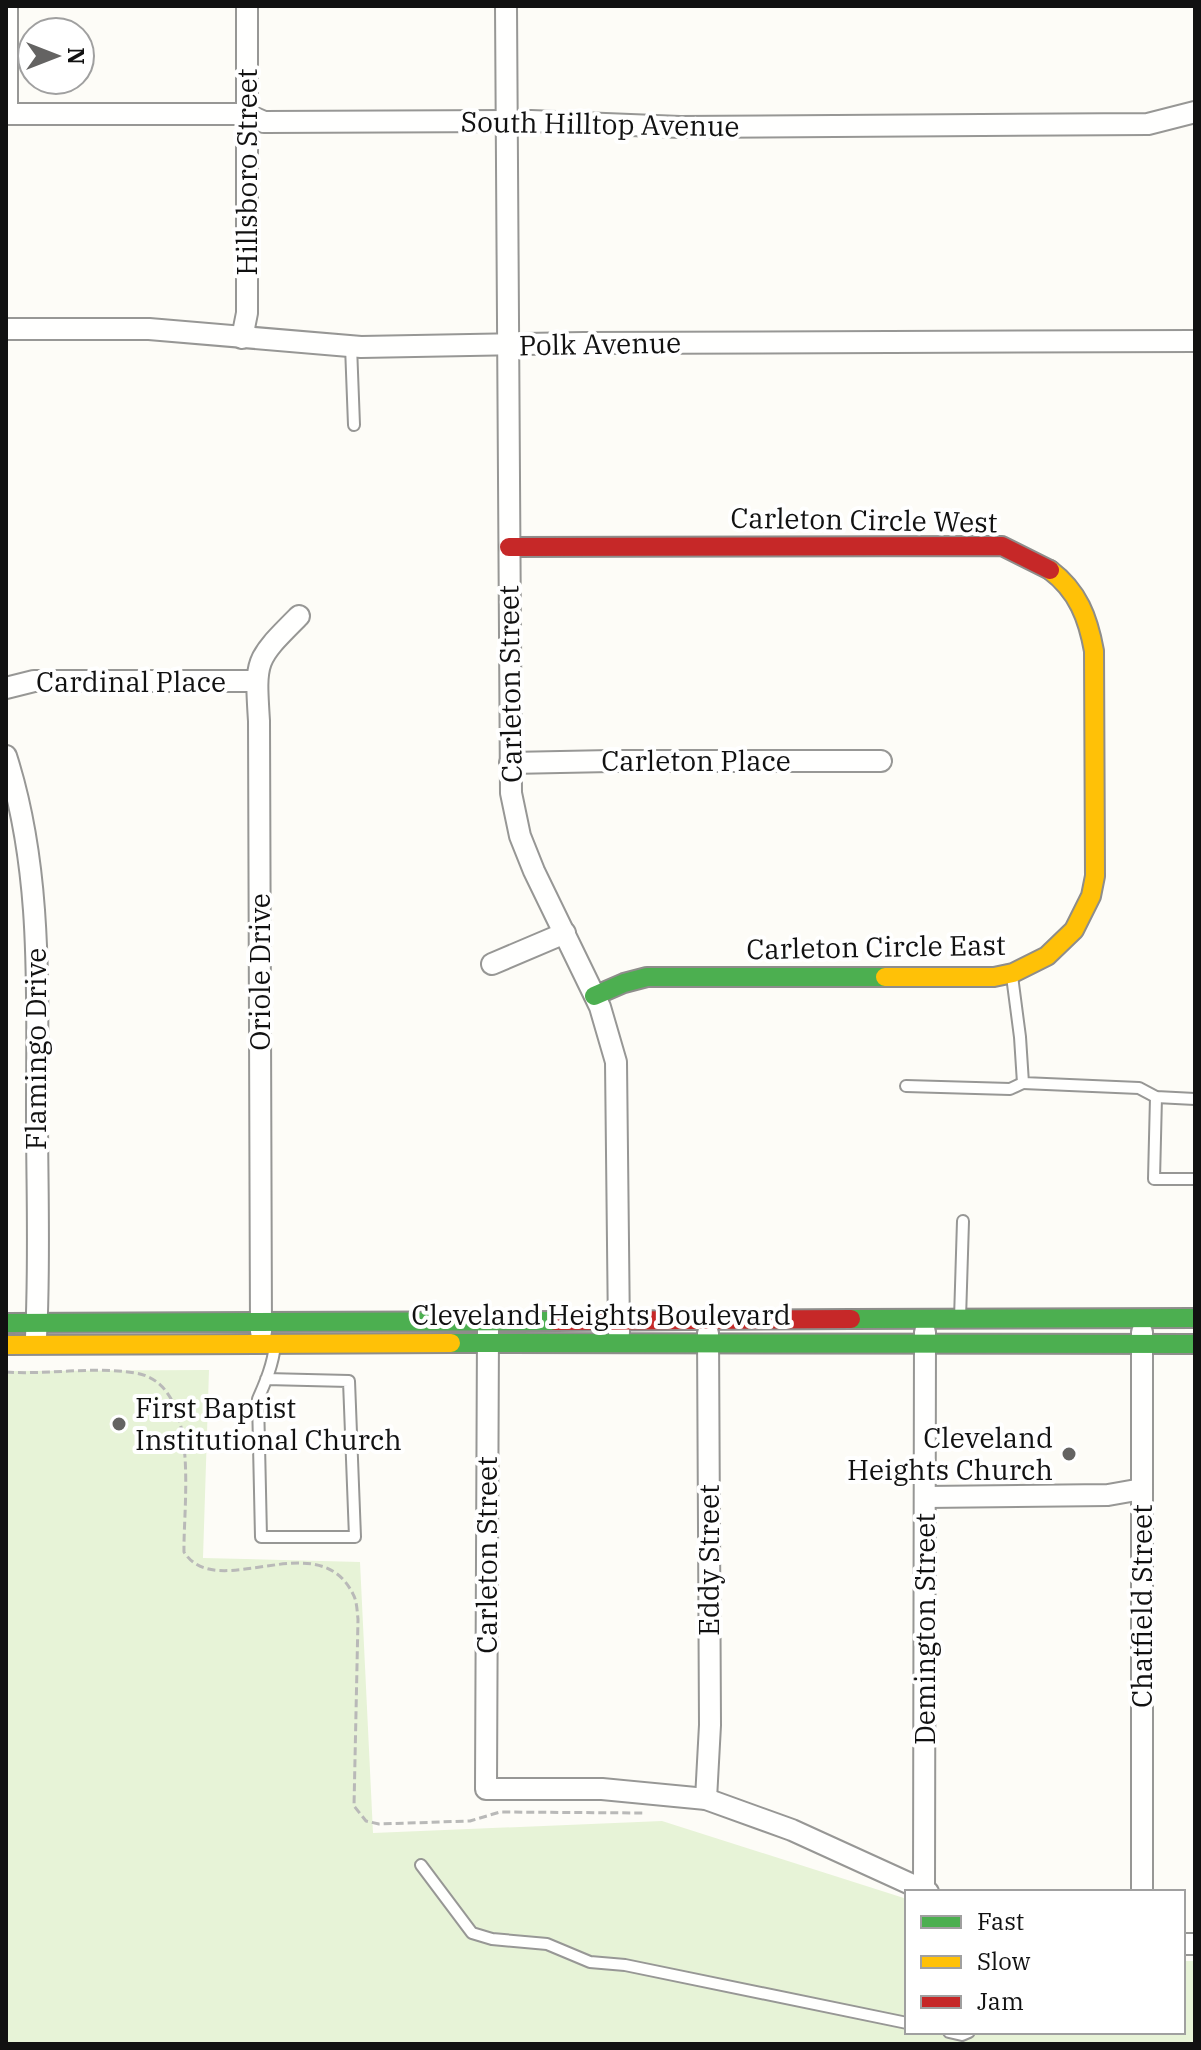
<svg xmlns="http://www.w3.org/2000/svg" width="1201" height="2050" font-family="'IBM Plex Serif',serif">
	<rect width="100%" height="100%" fill="#fdfcf7"/>
	<!-- green -->
	<polygon fill="#e7f3d7" points="209,1370 203,1558 360,1562 373,1833 662,1821 907,1899 907,2032 1183,2032 1183,1961 1195,1961 1195,2044 6,2044 6,1371"/>
	<g fill="none" stroke-linecap="round" stroke-linejoin="round">
		<defs>
			<g id="lane">
				<polyline points="351,346 354,425"/>
				<polyline points="1012,976 1020,1037 1023,1083 1139,1088 1156,1097 1195,1099"/>
				<polyline points="906,1086 1010,1089 1023,1083"/>
				<polyline points="1156,1097 1154,1179 1195,1179"/>
				<polyline points="960,1319 963,1221"/>
				<path d="M266,1379L349,1381L355,1537H261L258,1399C266,1381 273,1364 275,1345"/>
				<polyline points="421,1865 472,1933 492,1939 547,1944 590,1962 625,1965 907,2023"/>
				<polyline points="949,2032 962,2035 969,2032"/>
			</g>
			<g id="street">
				<polyline points="7,6 7,114"/>
				<polyline points="506,6 511,793 520,836 534,871 600,1007 616,1062 619,1333"/>
				<polyline points="6,114 246,114 264,122 531,121 680,127 1148,124 1195,112"/>
				<polyline points="6,329 149,329 361,347 584,343 1195,341"/>
				<polyline points="242,338 247,313 247,6"/>
				<polyline points="6,688 34,681 257,681"/>
				<path d="M6,756C43,871 37,992 37,1112C37,1186 40,1262 36,1337"/>
				<polyline points="510,763 611,761 881,761"/>
				<polyline points="492,964 565,933"/>
				<polyline points="488,1330 486,1789 602,1789 706,1799 792,1830 928,1892"/>
				<path d="M261,1332L259,721C255,659 255,660 299,616"/>
				<polyline points="1142,1332 1142,1892"/>
				<polyline points="926,1497 1108,1495 1142,1489"/>
				<polyline points="706,1799 710,1725 708,1333"/>
				<polyline points="924,1890 925,1332"/>
				<polyline points="1183,1944 1195,1944"/>
			</g>
			<g id="fast">
				<polyline points="594,996 624,983 647,977 885,977"/>
				<polyline points="851,1319 1195,1318"/>
				<polyline points="6,1323 556,1321"/>
				<polyline points="451,1343 1195,1344"/>
			</g>
			<g id="slow">
				<path d="M885,977H994L1013,973L1047,956L1074,930L1091,896L1095,876L1094,651C1088,618 1078,591 1050,570"/>
				<polyline points="6,1345 451,1343"/>
			</g>
			<g id="jam">
				<polyline points="509,547 1002,546 1050,570"/>
				<polyline points="556,1321 851,1319"/>
			</g>
		</defs>
		<!-- lane casing -->
		<use href="#lane" stroke="#979795" stroke-width="14"/>
		<!-- street casing -->
		<use href="#street" stroke="#979795" stroke-width="24"/>
		<!-- fast casing -->
		<use href="#fast" stroke="#8e8d8b" stroke-width="22"/>
		<!-- slow casing -->
		<use href="#slow" stroke="#8e8d8b" stroke-width="22"/>
		<!-- jam casing -->
		<use href="#jam" stroke="#8e8d8b" stroke-width="22"/>
		<!-- path -->
		<path stroke="#b9b9b8" stroke-width="3" stroke-dasharray="8 4" stroke-linecap="butt" d="M6,1372C48,1375 93,1366 135,1373C202,1383 183,1504 184,1552C217,1604 318,1523 353,1594C357,1601 357,1611 358,1619L354,1806L366,1821L379,1824L470,1821L500,1812L643,1813"/>
		<!-- lane -->
		<use href="#lane" stroke="#fffffe" stroke-width="10"/>
		<!-- street -->
		<use href="#street" stroke="#fffffe" stroke-width="20"/>
		<!-- fast -->
		<use href="#fast" stroke="#4caf50" stroke-width="18"/>
		<!-- slow -->
		<use href="#slow" stroke="#ffc107" stroke-width="18"/>
		<!-- jam -->
		<use href="#jam" stroke="#c62828" stroke-width="18"/>
	</g>
	<!-- markers -->
	<g fill="#646362" stroke="#fff" stroke-width="3">
		<circle cx="119" cy="1424" r="8"/>
		<circle cx="1069" cy="1454" r="8"/>
	</g>
	<g text-anchor="middle" stroke-width="8" stroke-linejoin="round" paint-order="stroke">
		<!-- street labels -->
		<g font-size="28" fill="#111" stroke="#fff">
			<text transform="translate(600 124) rotate(1)" y="10">South Hilltop Avenue</text>
			<text transform="translate(247 172) rotate(-90)" y="10">Hillsboro Street</text>
			<text transform="translate(600 344) rotate(-1)" y="10">Polk Avenue</text>
			<text transform="translate(864 520) rotate(1)" y="10">Carleton Circle West</text>
			<text x="131" y="692">Cardinal Place</text>
			<text transform="translate(510 684) rotate(-91)" y="10">Carleton Street</text>
			<text x="696" y="771">Carleton Place</text>
			<text transform="translate(876 947) rotate(-1)" y="10">Carleton Circle East</text>
			<text transform="translate(260 972) rotate(-90)" y="10">Oriole Drive</text>
			<text transform="translate(36 1049) rotate(-90)" y="10">Flamingo Drive</text>
			<text x="601" y="1325">Cleveland Heights Boulevard</text>
			<text transform="translate(487 1555) rotate(-90)" y="10">Carleton Street</text>
			<text transform="translate(709 1560) rotate(-90)" y="10">Eddy Street</text>
			<text transform="translate(1142 1606) rotate(-90)" y="10">Chatfield Street</text>
			<text transform="translate(925 1629) rotate(-90)" y="10">Demington Street</text>
		</g>
		<!-- poi labels -->
		<g font-size="28" fill="#111" stroke="#fff" text-anchor="start">
			<text x="135" y="1418">First Baptist<tspan x="135" dy="32">Institutional Church</tspan></text>
			<text x="1053" y="1448" text-anchor="end">Cleveland<tspan x="1053" dy="32">Heights Church</tspan></text>
		</g>
	</g>
	<!-- border -->
	<rect width="1201" height="2050" fill="none" stroke="#111111" stroke-width="16"/>
	<!-- legend -->
	<rect x="905" y="1890" width="280" height="144" fill="#ffffff" stroke="#a0a0a0" stroke-width="2"/>
	<rect x="921" y="1916" width="40" height="12" fill="#4caf50" stroke="#a0a0a0" stroke-width="2"/>
	<text x="977" y="1930" font-size="24" fill="#111111">Fast</text>
	<rect x="921" y="1956" width="40" height="12" fill="#ffc107" stroke="#a0a0a0" stroke-width="2"/>
	<text x="977" y="1970" font-size="24" fill="#111111">Slow</text>
	<rect x="921" y="1996" width="40" height="12" fill="#c62828" stroke="#a0a0a0" stroke-width="2"/>
	<text x="977" y="2010" font-size="24" fill="#111111">Jam</text>
	<!-- north arrow -->
	<g transform="translate(56 56) rotate(90)"><circle r="38" fill="#ffffff" stroke="#a0a0a0" stroke-width="2"/>
	<path d="M0-6L14 30L0 20L-14 30Z" fill="#646362"/>
	<text y="-12" font-size="22" font-weight="bold" text-anchor="middle" fill="#111111">N</text>
	</g>
</svg>
